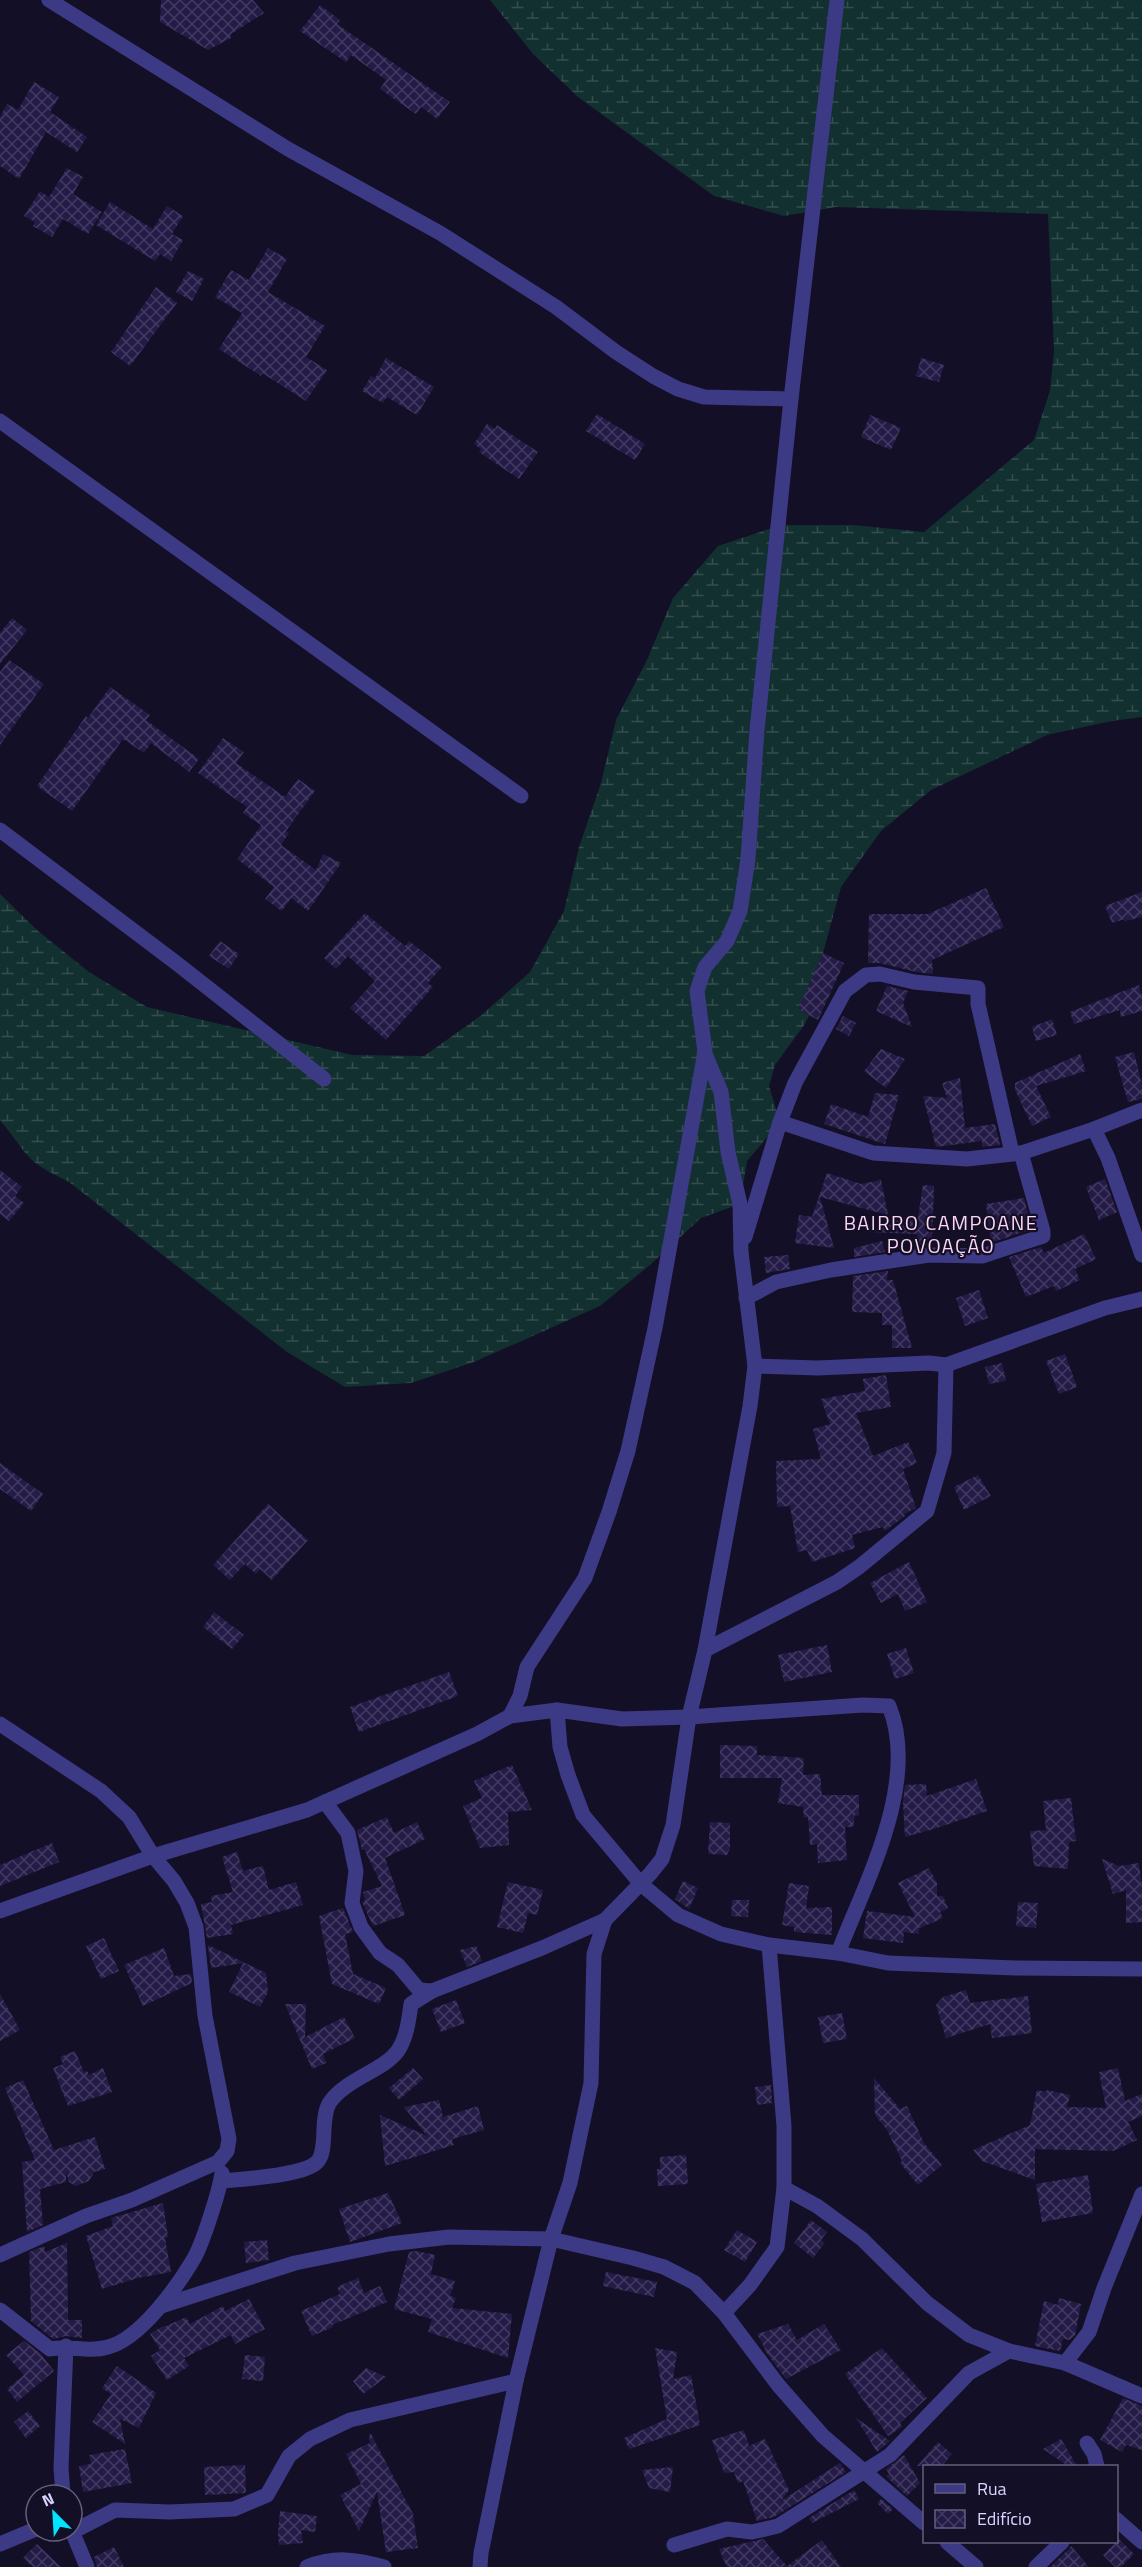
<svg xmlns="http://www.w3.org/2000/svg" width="1142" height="2567" font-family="'Titillium Web',sans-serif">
	<defs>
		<pattern id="wetland-marsh" width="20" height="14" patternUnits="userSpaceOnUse" patternTransform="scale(1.5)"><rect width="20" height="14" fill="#12302f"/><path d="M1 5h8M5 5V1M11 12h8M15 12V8" fill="none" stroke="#344d4e"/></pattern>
		<pattern id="building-cross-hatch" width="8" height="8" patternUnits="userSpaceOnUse" patternTransform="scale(1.5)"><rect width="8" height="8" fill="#241b47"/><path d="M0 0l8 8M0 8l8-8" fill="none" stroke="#433b63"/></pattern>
	</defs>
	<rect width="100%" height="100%" fill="#130f26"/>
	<!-- wetland -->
	<path fill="url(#wetland-marsh)" d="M490,0H1142V717L1112,721L1047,735L931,790L881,831L841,887L823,953L807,989L810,1013L805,1024L775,1065L769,1086L780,1122L747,1161L740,1204L701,1218L650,1265L600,1306L474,1362L411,1383L345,1387L287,1352L69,1182C56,1175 41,1169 31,1159C19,1147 12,1133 0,1121V894L38,931L89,972L147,1007L352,1055L424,1056L479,1017L530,972L564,911L579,847L601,783L616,720L647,660L673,598L718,546L781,525H853L924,532L1034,440L1050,391L1054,351L1048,214L836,207L784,216L714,196L578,97L533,54Z"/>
	<!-- building -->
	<g fill="url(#building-cross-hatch)">
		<polygon points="161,0 253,0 264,13 231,34 231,38 208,50 160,22"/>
		<polygon points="320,5 340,20 337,24 450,102 437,119 421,107 416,114 380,89 386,80 351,55 346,62 300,31"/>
		<polygon points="34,82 59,97 50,112 87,137 77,152 46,132 19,179 0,166 0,117 7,104 18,110"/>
		<polygon points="67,168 83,177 73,194 102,212 88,234 63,219 52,237 33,226 35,222 24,216 40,191 49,197"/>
		<polygon points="110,202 153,229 167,206 183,216 172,234 183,240 171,261 160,254 155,261 96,225"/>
		<polygon points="268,248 287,259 268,292 325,326 306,357 327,370 306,401 262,373 261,376 219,349 242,313 215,297 231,270 249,280"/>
		<polygon points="188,271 204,279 192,301 176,292"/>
		<polygon points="156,287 177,303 130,366 111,352"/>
		<polygon points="386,358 434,387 417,415 387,397 383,403 362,391 371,376 375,378"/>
		<polygon points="921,358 944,365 939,382 916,376"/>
		<polygon points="597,414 645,444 635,460 586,431"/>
		<polygon points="870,415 901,428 891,450 861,437"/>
		<polygon points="487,424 495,429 497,425 538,452 519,479 479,452 481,449 474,444"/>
		<polygon points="12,618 27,630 0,664 0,633"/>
		<polygon points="9,660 44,684 0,745 0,672"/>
		<polygon points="110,687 150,715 146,720 199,759 189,772 151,743 144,753 123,739 72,811 37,786 86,716 88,718"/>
		<polygon points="223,738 244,752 236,763 285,797 298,779 315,791 286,831 289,833 281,845 316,870 323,854 341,863 308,911 291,898 282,911 265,899 274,887 237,859 261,825 243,813 247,807 198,773"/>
		<polygon points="986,888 1004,927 932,960 933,974 916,972 880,963 868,963 869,914 928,914"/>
		<polygon points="1142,892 1142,917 1125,921 1125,919 1112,923 1105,906"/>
		<polygon points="365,913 405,946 409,941 442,967 428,983 433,987 386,1040 350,1008 375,981 348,956 336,969 324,958"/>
		<polygon points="220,941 239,954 229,969 209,956"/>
		<polygon points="823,953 844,963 818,1020 798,1009"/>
		<polygon points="1139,985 1142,997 1142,1011 1121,1017 1120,1010 1074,1024 1070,1012"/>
		<polygon points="887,986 908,991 903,1003 912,1027 876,1011"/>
		<polygon points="843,1016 856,1023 849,1036 836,1029"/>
		<polygon points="1052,1019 1057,1035 1036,1041 1032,1027"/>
		<polygon points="881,1049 905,1059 886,1088 864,1071"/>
		<polygon points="1134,1052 1142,1085 1142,1099 1128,1102 1115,1057"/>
		<polygon points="1080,1054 1086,1071 1036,1086 1051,1117 1032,1126 1015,1090 1015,1083"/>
		<polygon points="960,1078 965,1128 995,1124 1000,1145 982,1147 982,1141 936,1147 923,1096 947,1098 942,1083"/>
		<polygon points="875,1093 899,1095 885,1144 824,1124 831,1104 868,1117"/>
		<polygon points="0,1170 22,1187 15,1196 24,1203 9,1221 0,1214"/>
		<polygon points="827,1173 861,1184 881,1180 888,1215 820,1197 834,1248 795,1243 799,1215 812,1217"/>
		<polygon points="1105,1179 1117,1212 1099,1220 1086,1187"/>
		<polygon points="923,1185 934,1186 932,1245 918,1247 917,1234 868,1232 906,1217 918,1217"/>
		<polygon points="1024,1198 1032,1229 991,1243 986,1204"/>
		<polygon points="1084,1234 1096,1259 1075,1269 1080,1280 1056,1291 1054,1286 1026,1297 1009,1257 1041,1247 1044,1253"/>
		<polygon points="882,1241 885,1252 854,1257 854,1248"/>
		<polygon points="788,1255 790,1269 766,1273 764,1257"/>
		<polygon points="888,1271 887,1280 893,1280 912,1348 892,1348 892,1325 882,1325 882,1313 852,1312 853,1276"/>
		<polygon points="979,1290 988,1318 965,1326 956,1298"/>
		<polygon points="1065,1354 1077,1387 1059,1394 1046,1361"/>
		<polygon points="1002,1363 1006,1381 989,1384 985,1367"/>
		<polygon points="886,1375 891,1407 856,1413 873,1456 908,1442 917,1463 903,1469 916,1508 904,1514 905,1516 885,1531 883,1527 852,1535 855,1548 812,1562 807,1550 798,1552 790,1506 777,1507 776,1461 821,1459 813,1429 830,1424 821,1399 865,1391 863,1379"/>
		<polygon points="0,1463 43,1494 31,1511 0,1489"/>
		<polygon points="978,1475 991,1496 964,1510 954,1487"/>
		<polygon points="268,1504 308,1540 272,1580 260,1569 256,1574 245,1564 230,1580 213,1565"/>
		<polygon points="909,1562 927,1602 905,1611 898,1594 881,1603 870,1583"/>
		<polygon points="214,1612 244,1635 232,1649 203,1627"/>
		<polygon points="827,1645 832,1672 784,1682 778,1655"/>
		<polygon points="906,1648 914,1673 895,1679 887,1654"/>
		<polygon points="449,1672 458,1696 359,1732 350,1707"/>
		<polygon points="720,1745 757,1746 757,1755 804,1758 803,1775 820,1774 822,1795 859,1795 859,1816 855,1815 853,1827 845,1827 847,1860 818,1863 817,1844 810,1845 808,1817 804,1818 803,1807 778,1803 782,1778 720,1778"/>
		<polygon points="512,1765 532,1810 508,1812 509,1845 480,1848 463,1806 482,1798 474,1781"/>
		<polygon points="976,1779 987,1811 937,1828 905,1837 903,1803 905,1785 926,1784 927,1796"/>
		<polygon points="1071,1798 1076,1841 1069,1842 1068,1869 1034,1866 1030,1831 1046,1830 1043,1801"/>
		<polygon points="387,1817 394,1833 417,1822 425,1839 385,1858 405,1915 373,1926 362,1902 365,1901 363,1892 382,1886 364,1849 362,1850 357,1830"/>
		<polygon points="710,1822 730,1823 730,1848 727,1855 708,1854"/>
		<polygon points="52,1843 59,1862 0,1886 0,1865"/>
		<polygon points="237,1852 243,1871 263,1866 269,1890 296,1882 303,1905 231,1925 233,1934 207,1938 201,1904 212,1902 211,1896 233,1892 222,1857"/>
		<polygon points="1102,1859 1119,1866 1139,1863 1142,1887 1142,1922 1126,1923 1126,1890 1113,1894"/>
		<polygon points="929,1868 937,1883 937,1896 943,1896 948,1908 940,1912 943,1918 920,1928 919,1927 919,1934 904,1932 903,1943 863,1938 867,1911 915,1917 898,1883"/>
		<polygon points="683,1881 698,1888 689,1909 675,1899"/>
		<polygon points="508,1882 543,1890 537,1915 528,1913 523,1933 497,1927"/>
		<polygon points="789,1883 809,1886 806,1908 832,1907 832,1935 794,1932 794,1927 782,1925"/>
		<polygon points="732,1900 749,1900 748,1917 731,1916"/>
		<polygon points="1018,1902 1038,1903 1036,1928 1016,1926"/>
		<polygon points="343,1908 353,1932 345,1934 353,1974 386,1988 379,2004 332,1984 319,1916"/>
		<polygon points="104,1938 119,1971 101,1979 86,1946"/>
		<polygon points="208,1945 266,1973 268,1992 260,2007 229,1992 243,1963 211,1968"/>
		<polygon points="476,1946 482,1961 467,1967 460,1950"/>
		<polygon points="164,1948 174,1976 191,1974 192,1983 143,2006 124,1965"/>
		<polygon points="966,1990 970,2003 1028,1996 1032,2033 992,2038 990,2024 946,2038 936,2005 943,1997"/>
		<polygon points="0,1994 20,2030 0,2041"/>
		<polygon points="456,2000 465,2023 441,2032 432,2009"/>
		<polygon points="285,2004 306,2004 305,2037 344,2017 355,2038 323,2054 326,2063 312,2069"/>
		<polygon points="842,2013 847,2039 823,2043 818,2017"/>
		<polygon points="75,2051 84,2072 87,2071 89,2075 103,2068 112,2092 68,2106 53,2068 63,2064 60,2057"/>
		<polygon points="413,2068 423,2079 399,2100 389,2088"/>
		<polygon points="1118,2068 1125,2101 1142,2094 1142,2116 1128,2122 1137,2140 1113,2151 1035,2149 1035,2180 982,2161 973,2150 1030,2125 1037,2090 1046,2092 1047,2090 1070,2095 1067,2107 1106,2108 1099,2072"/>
		<polygon points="874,2078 900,2109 907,2106 924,2143 942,2165 918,2185 900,2163 902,2161 887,2130 875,2115"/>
		<polygon points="23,2080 54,2150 95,2137 105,2169 94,2172 89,2181 76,2186 69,2182 66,2171 66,2182 40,2189 43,2225 27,2232 22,2162 35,2160 5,2088"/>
		<polygon points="771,2085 772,2103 757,2105 755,2087"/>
		<polygon points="439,2100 443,2117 478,2106 484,2130 452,2139 454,2145 385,2166 380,2115 427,2136 404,2107"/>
		<polygon points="686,2155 688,2184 658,2186 657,2169 660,2169 660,2157"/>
		<polygon points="1088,2175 1093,2213 1042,2222 1036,2184"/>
		<polygon points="388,2193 402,2223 350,2242 339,2209"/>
		<polygon points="163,2203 168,2237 165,2238 171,2272 138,2278 102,2289 86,2236 113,2226 111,2218"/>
		<polygon points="811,2220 827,2232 821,2240 825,2243 813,2258 794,2243"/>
		<polygon points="737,2230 757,2242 745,2262 724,2250"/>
		<polygon points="267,2240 269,2260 246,2263 244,2242"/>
		<polygon points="67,2243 68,2320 82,2320 82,2338 66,2336 53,2339 31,2321 29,2252 44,2246 45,2252"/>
		<polygon points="417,2251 435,2255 431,2274 455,2281 450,2296 456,2298 452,2308 512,2314 508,2358 428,2332 432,2319 394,2309 409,2252"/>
		<polygon points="606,2272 657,2282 654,2297 603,2286"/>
		<polygon points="358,2278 364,2293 380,2286 387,2302 332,2325 333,2327 312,2336 301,2311 340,2294 337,2287"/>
		<polygon points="1059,2298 1081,2304 1075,2335 1070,2340 1063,2339 1060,2351 1035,2346 1044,2301 1058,2305"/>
		<polygon points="249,2299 265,2329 235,2344 231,2335 184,2358 189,2366 167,2380 151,2356 160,2350 150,2334 163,2326 164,2327 186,2317 190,2324 223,2306 225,2311"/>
		<polygon points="788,2324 797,2340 824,2324 841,2350 786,2379 768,2355 757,2334"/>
		<polygon points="24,2341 40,2353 54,2371 17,2402 7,2389 24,2375 6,2355"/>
		<polygon points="655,2348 677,2352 673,2379 691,2375 700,2425 629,2449 624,2438 667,2419"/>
		<polygon points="882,2348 927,2398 900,2423 902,2427 888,2436 845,2374"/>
		<polygon points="245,2355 265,2357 263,2381 242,2379"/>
		<polygon points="117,2366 156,2393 139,2428 120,2419 125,2444 92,2422 111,2394 102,2388"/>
		<polygon points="366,2368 386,2377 363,2394 353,2381"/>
		<polygon points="1123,2398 1142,2406 1142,2450 1126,2445 1122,2452 1100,2440"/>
		<polygon points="28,2411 40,2426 26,2438 14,2422"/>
		<polygon points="856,2418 890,2441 877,2452"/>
		<polygon points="744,2430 749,2446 765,2439 789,2490 781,2501 840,2463 846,2472 774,2517 757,2521 743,2481 738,2483 734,2472 724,2473 712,2440"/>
		<polygon points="371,2434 413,2514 418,2548 386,2552 377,2492 359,2531 340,2495 361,2484 346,2454 370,2443 369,2435"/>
		<polygon points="1061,2439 1077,2466 1068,2466 1043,2449"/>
		<polygon points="938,2442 952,2454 942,2466 917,2466"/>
		<polygon points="125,2449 132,2483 83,2492 79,2466 91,2464 89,2455"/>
		<polygon points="904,2455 920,2483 907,2496 886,2476 889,2474 886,2469"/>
		<polygon points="245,2465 246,2493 205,2495 204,2467"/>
		<polygon points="673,2467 670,2492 649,2488 642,2470"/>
		<polygon points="854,2490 859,2499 812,2523 809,2518"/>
		<polygon points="881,2499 893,2509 888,2514 877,2503"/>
		<polygon points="280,2511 317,2516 315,2532 301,2530 303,2543 279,2545 278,2533"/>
		<polygon points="763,2539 787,2566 822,2540 841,2567 727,2567 719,2549"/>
		<polygon points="1119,2539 1134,2554 1121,2567 1115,2567 1103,2555"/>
		<polygon points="37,2544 61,2567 33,2567 23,2558"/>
		<polygon points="1071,2546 1089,2567 1050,2567 1069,2549"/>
		<polygon points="114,2547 124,2567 97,2567 94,2557"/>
	</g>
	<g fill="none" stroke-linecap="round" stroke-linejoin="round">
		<!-- minor -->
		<g stroke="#3d3a85" stroke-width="15">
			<polyline points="49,0 288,149 440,233 556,307 616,352 653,376 678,389 704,397 791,399"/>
			<polyline points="0,421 521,796"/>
			<polyline points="0,830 175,962 324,1079"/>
			<polyline points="780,1122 873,1153 967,1159 1021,1153 1094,1129 1142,1110"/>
			<polyline points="1094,1129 1108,1158 1142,1255"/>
			<polyline points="745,1237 780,1122 795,1083 845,991 866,975 880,974 914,982 978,988 978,1004 1012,1153"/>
			<polyline points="746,1298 776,1282 831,1270 929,1255 982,1256 1043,1236 1043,1231 1021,1153"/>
			<polyline points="755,1366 818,1368 929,1363 946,1365 1105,1308 1142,1299"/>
			<polyline points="705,1650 837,1582 859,1567 927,1511 944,1453 946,1365"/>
			<polyline points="557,1710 560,1747 568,1775 583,1815 641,1884 678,1915 721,1934 769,1945 838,1953 888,1963 1015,1968 1142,1969"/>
			<path d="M510,1716L557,1710L622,1719L689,1717L863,1705L889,1706C920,1782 866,1881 838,1953"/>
			<polyline points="0,1724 101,1791 129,1817 153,1856 174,1881 187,1903 196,1927 205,2016 229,2139 227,2151 218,2162 132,2200 86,2216 0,2255"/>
			<polyline points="325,1802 348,1833 356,1871 352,1903 361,1927 380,1953 398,1965 419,1990 432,1991"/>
			<polyline points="0,1911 153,1856 307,1810 477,1734 510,1716 520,1696 527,1667 585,1578 609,1512 628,1451 655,1328 705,1052 697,991 705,967 727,941 740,911 748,859 757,730 791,399 837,0"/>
			<path d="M221,2181C243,2179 301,2176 316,2163C329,2153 319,2118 330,2102C347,2078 386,2070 399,2049C407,2036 409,2018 411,2004L432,1991L542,1948L605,1920"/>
			<polyline points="784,2188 817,2206 862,2239 927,2303 969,2335 1009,2351 1065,2363 1142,2396"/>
			<polyline points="161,2306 295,2263 389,2244 449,2237 551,2239 633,2258 664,2267 695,2283 724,2313 779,2386 823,2436 924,2523"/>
			<path d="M0,2310L50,2349C70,2345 88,2353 108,2347C140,2339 177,2287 193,2260C202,2246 220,2189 222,2173"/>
			<polyline points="724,2313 750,2285 777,2247 784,2188 784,2126 769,1945"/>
			<polyline points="1065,2363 1089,2332 1104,2288 1142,2194"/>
			<polyline points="1087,2443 1094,2454 1097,2466"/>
			<polyline points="63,2495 61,2468 66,2346"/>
			<polyline points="1116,2519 1142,2542"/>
			<polyline points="72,2531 87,2567"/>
			<polyline points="72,2532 115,2510 170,2512 234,2509 267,2495 289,2456 310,2439 350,2420 516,2381"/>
			<polyline points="947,2542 976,2567"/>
			<polyline points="0,2544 36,2529"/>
			<polyline points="674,2545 727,2529 752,2532 778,2526 890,2455 969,2373 1009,2351"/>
			<path d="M307,2567C334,2556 356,2559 384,2567"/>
			<polyline points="480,2567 481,2553 516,2381 551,2239 570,2183 591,2083 594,1954 605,1920 650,1874 662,1859 673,1825 689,1717 705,1650 750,1406 755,1366 741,1252 740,1204 728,1152 721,1092 705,1054"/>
			<polyline points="1036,2567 1062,2542"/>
		</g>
	</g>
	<g text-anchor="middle" stroke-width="4.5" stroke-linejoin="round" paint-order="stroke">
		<!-- neighbourhood labels -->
		<g font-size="20" letter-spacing="1.5" fill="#ffd6f0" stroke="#130f26">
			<text x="941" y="1230">BAIRRO CAMPOANE<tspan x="941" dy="23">POVOAÇÃO</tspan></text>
		</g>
	</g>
	<!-- legend -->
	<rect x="923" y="2465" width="195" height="78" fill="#130f26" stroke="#625e7d" stroke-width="1.5"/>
	<rect x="935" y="2484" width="30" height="9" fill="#3d3a85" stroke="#625e7d" stroke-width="1.5"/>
	<text x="977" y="2495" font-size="18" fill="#d9d4ff">Rua</text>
	<rect x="935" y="2510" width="30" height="18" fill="url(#building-cross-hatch)" stroke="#625e7d" stroke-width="1.5"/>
	<text x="977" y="2525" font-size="18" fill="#d9d4ff">Edifício</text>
	<!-- north arrow -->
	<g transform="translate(54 2513) rotate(336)"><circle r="28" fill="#130f26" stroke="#625e7d" stroke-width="1.5"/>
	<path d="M0-4.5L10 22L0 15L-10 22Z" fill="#00e5ff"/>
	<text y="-9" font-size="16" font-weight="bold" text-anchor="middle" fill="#d9d4ff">N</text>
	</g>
</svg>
